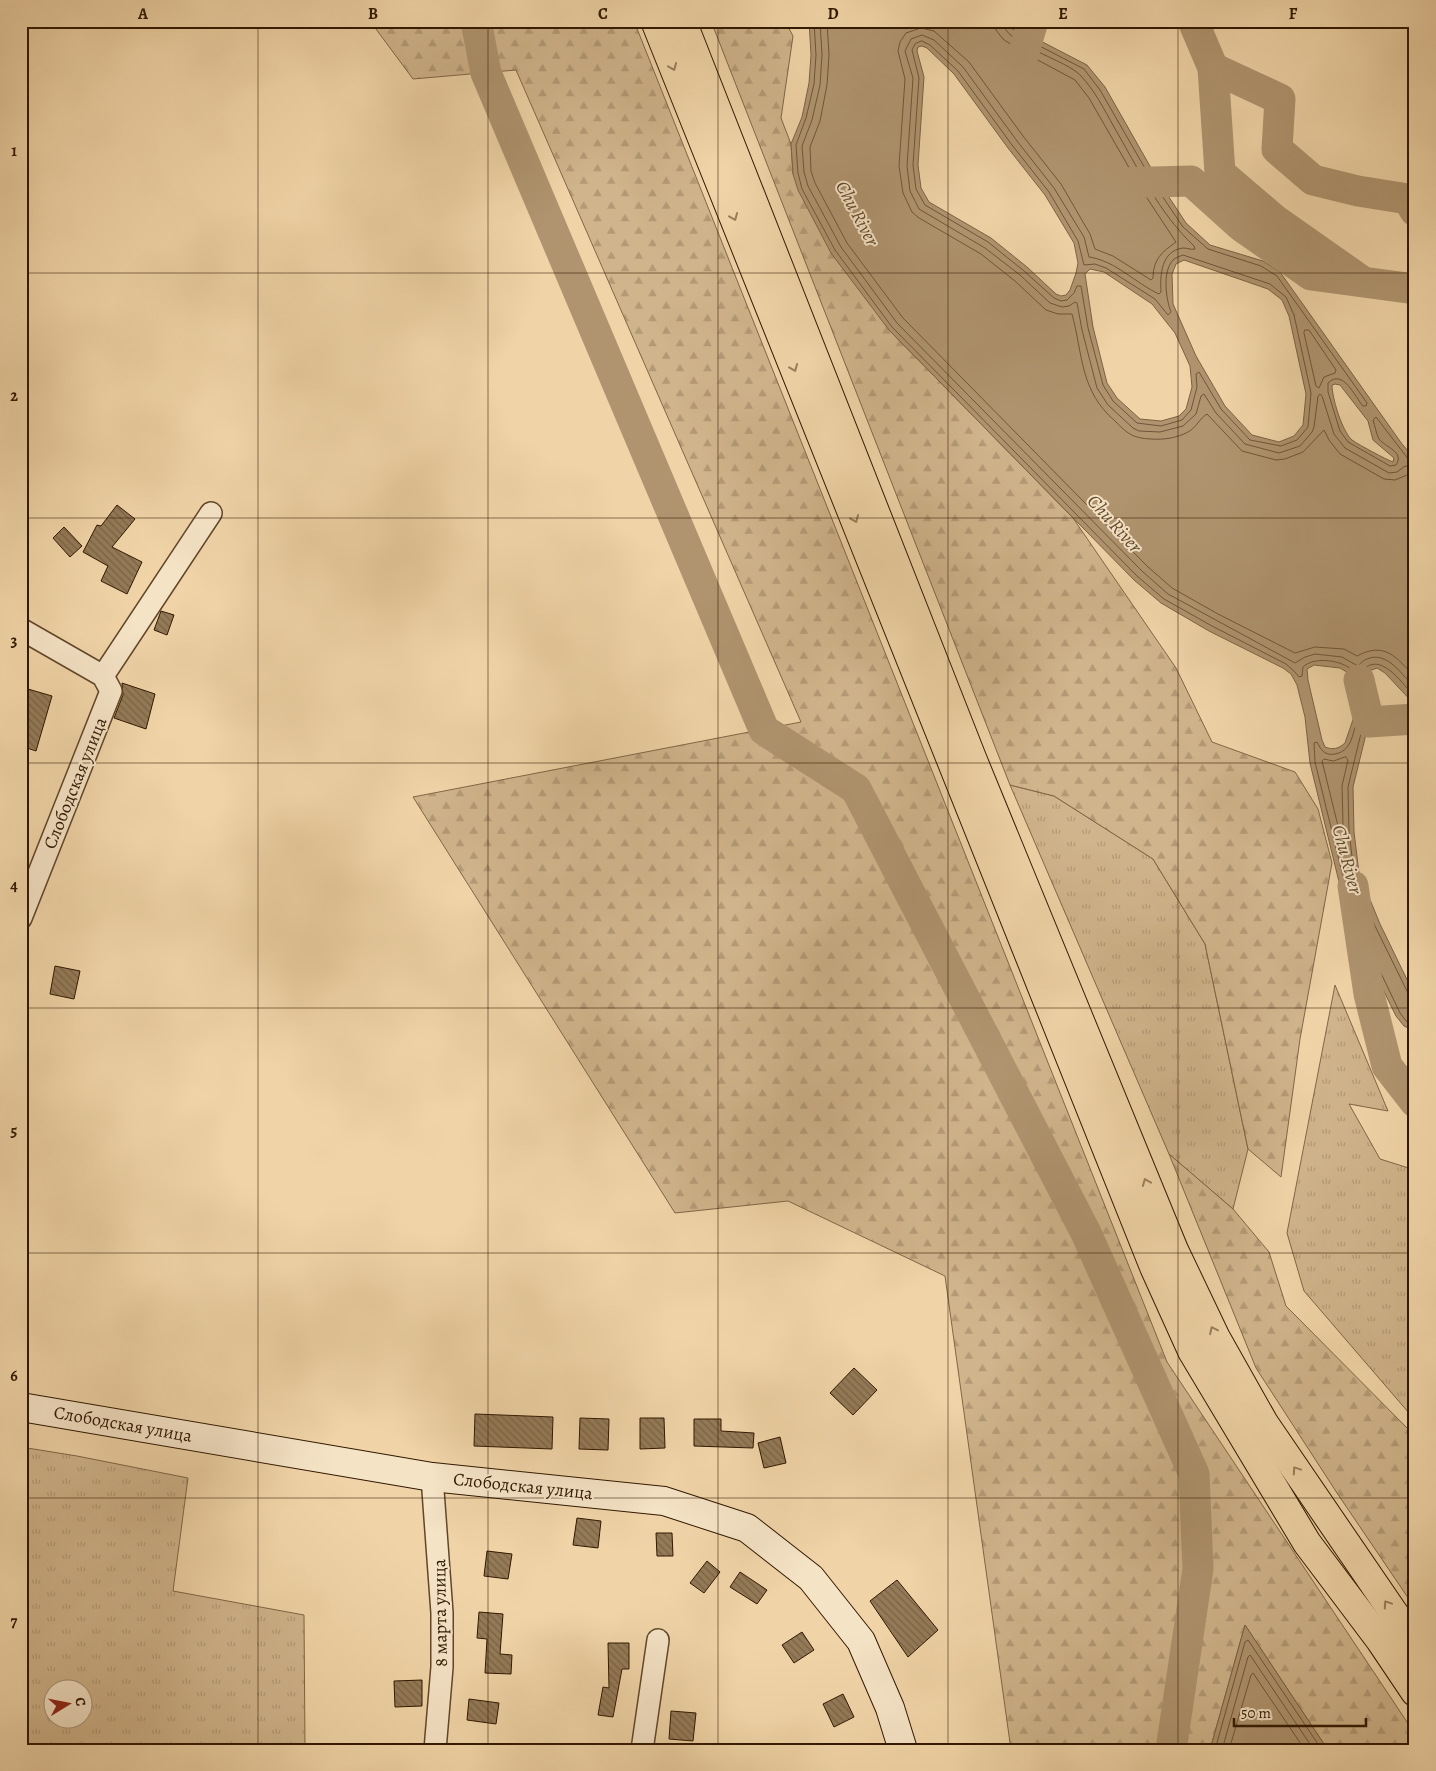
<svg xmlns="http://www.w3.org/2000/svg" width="1436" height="1771" font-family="Alegreya,serif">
	<defs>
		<pattern id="grass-tufts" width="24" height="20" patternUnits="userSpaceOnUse" patternTransform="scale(1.25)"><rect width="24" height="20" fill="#d0b48b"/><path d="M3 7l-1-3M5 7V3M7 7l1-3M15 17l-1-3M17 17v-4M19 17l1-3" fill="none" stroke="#b39a76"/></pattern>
		<pattern id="forest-firs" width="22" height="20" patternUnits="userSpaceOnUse" patternTransform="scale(1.25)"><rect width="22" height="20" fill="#d0b48b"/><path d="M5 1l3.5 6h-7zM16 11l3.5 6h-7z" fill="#b39a76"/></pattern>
		<pattern id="building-back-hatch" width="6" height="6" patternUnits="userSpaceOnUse" patternTransform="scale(1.25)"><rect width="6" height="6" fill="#947a57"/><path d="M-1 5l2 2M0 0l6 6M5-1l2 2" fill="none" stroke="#796346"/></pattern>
	</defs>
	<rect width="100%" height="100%" fill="#f0d4a7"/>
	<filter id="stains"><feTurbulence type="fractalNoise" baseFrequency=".004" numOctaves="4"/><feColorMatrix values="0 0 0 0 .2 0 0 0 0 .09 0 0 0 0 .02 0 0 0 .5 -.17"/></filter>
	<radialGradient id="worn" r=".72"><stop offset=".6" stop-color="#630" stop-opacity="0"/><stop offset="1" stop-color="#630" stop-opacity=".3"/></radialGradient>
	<!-- grass -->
	<g fill="url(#grass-tufts)" stroke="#806646" fill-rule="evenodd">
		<polygon points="1010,785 1054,796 1153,859 1205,944 1248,1149 1233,1209 1169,1154"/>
		<polygon points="1335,985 1388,1111 1349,1104 1380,1159 1415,1170 1415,1420 1304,1291 1287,1233"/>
		<path d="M21,1447L77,1456L188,1478L173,1591L304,1615L305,1750H21ZM52,1688H82V1718H52Z"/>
	</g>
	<!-- forest -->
	<g fill="url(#forest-firs)" stroke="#806646">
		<polygon points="370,21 634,21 1167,1362 1415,1734 1415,1750 1328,1750 1245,1625 1210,1750 1011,1750 945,1276 788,1201 675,1213 413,797 801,722 516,70 413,79"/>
		<polygon points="711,21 785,21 793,36 781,118 791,144 793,174 889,330 1073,518 1176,668 1212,742 1295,772 1318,809 1332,863 1300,1039 1281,1177 1248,1149 1205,944 1153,859 1054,796 1010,785"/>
		<polygon points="1169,1154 1233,1209 1269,1252 1286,1306 1415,1436 1415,1608 1337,1493 1256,1368"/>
	</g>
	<!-- water -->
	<g fill="#af946f" stroke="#7d6243" fill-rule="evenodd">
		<path d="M809,21H1011L1029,35L1087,65L1105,87L1159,182L1186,223L1210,245L1263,261L1280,272L1402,444L1415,459V705L1385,673L1377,668L1369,671V722L1353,787L1354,832L1359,873L1380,924L1415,996V1031L1404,1026L1396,1016L1373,969L1359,927L1342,894L1310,763L1305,717L1297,685L1291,674L1283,668L1209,631L1161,603L1134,580L889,330L831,253L798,190L793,174L791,144L802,117L809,83L811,55ZM922,46L927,48L954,74L1008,148L1045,195L1074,243L1078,263L1076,273L1070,290L1066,295L1061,296L1056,294L1027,267L991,238L929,202L921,188L918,165L924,77L917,51L918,47ZM1184,260L1268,289L1282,300L1289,316L1306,394L1303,425L1294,436L1279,442L1252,435L1225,406L1196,356L1173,304L1172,274L1176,264ZM1090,269L1104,272L1152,304L1175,333L1190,366L1192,387L1186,409L1179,416L1161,421L1140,419L1117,398L1107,383L1093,327L1085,274ZM1335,384L1340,385L1368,421L1373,440L1394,458L1393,462C1385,459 1359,445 1352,440C1342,431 1332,398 1332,385ZM1314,665L1340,668L1350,674L1355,685L1358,705L1345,743C1338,749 1333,750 1325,747L1322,740L1308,680L1307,669Z"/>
		<polygon points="1245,1625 1328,1750 1210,1750"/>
	</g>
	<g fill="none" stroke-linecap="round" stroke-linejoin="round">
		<!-- shore -->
		<g stroke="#705638" stroke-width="1">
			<path d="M814,21L816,55L814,84L806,118L796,145L798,173L802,189L835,250L892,327L1137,576L1164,599L1212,626L1286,664L1294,671L1299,677L1302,676L1303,667C1314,656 1343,660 1353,671C1357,675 1357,681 1362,684L1364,682L1365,668C1383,653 1404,686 1415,697"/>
			<path d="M820,21L822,55L820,85L812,120L802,146L804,172L808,186L841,247L897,323L1142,571L1168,594L1295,663L1305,657L1315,654L1342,657L1358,666C1360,664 1363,660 1367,659C1387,650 1403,676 1415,688"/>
			<path d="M827,21L829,55L827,85L820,121L810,147L811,171L815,183L847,243L903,318L1147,566L1172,588L1218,614L1295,653L1315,647L1344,649L1357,656C1385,641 1396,657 1415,677"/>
			<path d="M995,21L996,30L1003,39L1019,50L1075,80L1089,98L1143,192L1176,242C1162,252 1153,259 1153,278L1151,280L1113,256L1095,249L1090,234L1061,184L1023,136L969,62L934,31L921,28L906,33L900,42L898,51L905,79L899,166L903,193L912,212L919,218L981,254L1015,281L1046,310L1058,314H1072C1083,355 1080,391 1115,421C1128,434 1132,438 1151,439C1163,440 1177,438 1188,432C1196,428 1200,418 1207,414L1242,451L1276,460L1285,459L1303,452L1324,430L1329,440L1340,454L1384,479L1395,480L1407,475L1415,476"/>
			<path d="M1002,21C1004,45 1066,59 1081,76C1095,91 1104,109 1114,127C1138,168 1159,213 1194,246L1195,249C1190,250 1188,248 1183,248C1161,251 1160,275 1161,292L1159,294C1135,283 1116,261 1089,257L1084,237L1054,188L1017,141L963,67L934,40L922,35L911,39L905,51L913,78L907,166L910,191L919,209L985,248L1020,275L1050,303L1062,307L1069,306L1075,302L1077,303L1082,330L1097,388L1108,405L1133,428L1139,431L1160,432L1183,426L1196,414L1201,396L1204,394L1216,413L1245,444L1279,453L1300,446L1312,432L1314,427L1318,396L1320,394L1322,396L1334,434L1345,448L1389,473L1397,472L1405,466L1415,468"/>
			<path d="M1009,21L1010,27L1026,39L1084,69L1100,90L1154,184L1183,227L1208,249L1261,266L1277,276L1367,403L1366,406H1363C1355,397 1343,368 1328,383V392L1340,431L1348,442L1390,466L1396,465C1405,452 1385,447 1379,439C1376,434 1375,425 1373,420L1376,417L1409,460L1415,462"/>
			<path d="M922,41L930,45L958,71L1012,145L1049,192L1078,241L1084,265L1095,264L1106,268L1155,299L1168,315L1171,312C1166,299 1162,272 1173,260C1175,258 1180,256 1183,255L1270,284L1286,297L1294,315L1311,393L1308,427L1297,440L1281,446L1250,440L1221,409L1199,372L1196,374L1197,387L1191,410L1182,420L1161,426L1137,423L1113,401L1103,385L1088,328L1081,286H1077L1074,293L1067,300L1061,301L1054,298L1024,271L988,242L925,205L916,189L913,165L919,78L912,50L915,44Z"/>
			<polygon points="1305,330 1309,330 1336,370 1335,373 1324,377 1319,388 1316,386 1304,333"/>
			<polygon points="1346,757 1348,760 1342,786 1343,825 1340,828 1338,826 1322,761 1324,759 1333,761"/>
			<path d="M1415,997L1411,996L1408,993L1375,926L1354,873L1349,832L1348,787L1364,721V715L1361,713C1351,727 1356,750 1335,754C1325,756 1321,750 1317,742L1314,743L1315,762L1347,893L1363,925L1378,967L1400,1013L1407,1022L1415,1026"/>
			<polyline points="1215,1750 1245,1642 1248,1640 1322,1750"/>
			<polyline points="1222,1750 1248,1657 1250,1655 1314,1750"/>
			<polyline points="1229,1750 1251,1675 1253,1673 1305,1750"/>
		</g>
		<!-- river -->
		<g stroke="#af946f" stroke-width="31">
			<polyline points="476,21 486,73 764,730 856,789 1086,1233 1194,1474 1198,1569 1171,1750"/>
			<polyline points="1193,21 1213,68 1220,173 1275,220 1359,279"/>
			<polyline points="1213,68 1280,99 1277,149 1313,180 1358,191 1408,199 1415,211"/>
			<polyline points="1017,75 1033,21"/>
			<polyline points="1115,183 1191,181 1241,226 1311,275 1415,289"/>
			<polyline points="1359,680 1369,722 1415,719"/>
			<polyline points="1353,886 1369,994 1387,1066 1415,1102"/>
		</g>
	</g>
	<!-- building -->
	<g fill="url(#building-back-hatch)" stroke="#311801">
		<polygon points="117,505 135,519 112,547 142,562 127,594 101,581 108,566 83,552 97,525 101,526"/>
		<polygon points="64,527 82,546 70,557 53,538"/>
		<polygon points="161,611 174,615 167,635 154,630"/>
		<polygon points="122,683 155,694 146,729 114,718 123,695"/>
		<polygon points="21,687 52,696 36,751 21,746"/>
		<polygon points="55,966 80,971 74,999 50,994"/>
		<polygon points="854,1368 877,1390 853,1415 830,1393"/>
		<polygon points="475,1414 553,1417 552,1449 474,1446"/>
		<polygon points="580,1418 609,1419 608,1450 579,1449"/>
		<polygon points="640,1418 664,1418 665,1448 640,1449"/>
		<polygon points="694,1419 721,1419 721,1431 754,1433 753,1448 694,1446"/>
		<polygon points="780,1437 786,1463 764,1468 758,1443"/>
		<polygon points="577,1518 601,1521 598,1548 573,1545"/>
		<polygon points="656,1533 672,1533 673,1556 657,1556"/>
		<polygon points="487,1551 512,1554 508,1579 484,1576"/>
		<polygon points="707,1561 720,1572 704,1593 690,1583"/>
		<polygon points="740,1572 767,1590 757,1604 730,1587"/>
		<polygon points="897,1580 938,1630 908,1657 870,1601"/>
		<polygon points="479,1612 503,1614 500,1654 512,1655 511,1674 485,1673 487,1639 477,1638"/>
		<polygon points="802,1632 814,1650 794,1663 782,1645"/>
		<polygon points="608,1643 629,1643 629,1669 622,1669 613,1717 598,1715 603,1687 609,1688"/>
		<polygon points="422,1680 422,1706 395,1707 394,1681"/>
		<polygon points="843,1694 854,1717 834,1727 823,1704"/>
		<polygon points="469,1699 499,1703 496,1724 467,1720"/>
		<polygon points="671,1711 696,1713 693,1741 669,1739"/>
	</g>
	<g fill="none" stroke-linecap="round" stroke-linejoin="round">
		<defs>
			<g id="street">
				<polyline points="21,629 103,676 111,691 21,918"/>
				<polyline points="103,676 211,513"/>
				<polyline points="432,1477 442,1613 442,1667 435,1750"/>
				<polyline points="642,1750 658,1640"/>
			</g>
			<polyline id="secondary" points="21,1407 432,1477 664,1501 747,1528 811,1578 861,1641 890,1708 903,1750"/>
			<g id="highway">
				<polyline points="655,21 1154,1267 1192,1351 1307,1543 1380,1640 1415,1692"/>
				<polyline points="682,21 972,758 1174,1250 1216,1338 1264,1423 1415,1644"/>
			</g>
		</defs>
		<!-- street casing -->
		<use href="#street" stroke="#61472a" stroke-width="24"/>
		<!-- secondary casing -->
		<use href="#secondary" stroke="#311801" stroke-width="30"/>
		<!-- highway casing -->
		<use href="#highway" stroke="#311801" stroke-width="30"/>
		<!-- street -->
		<use href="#street" stroke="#f5e3c6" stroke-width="21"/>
		<!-- secondary -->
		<use href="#secondary" stroke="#f5e3c6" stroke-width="28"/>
		<!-- highway -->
		<use href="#highway" stroke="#f0d4a7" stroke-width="28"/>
	</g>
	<!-- one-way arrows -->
	<defs><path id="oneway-chevron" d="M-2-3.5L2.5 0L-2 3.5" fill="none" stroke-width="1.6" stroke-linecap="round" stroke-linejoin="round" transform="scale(1.25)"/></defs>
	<g stroke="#9a7f5c">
		<use href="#oneway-chevron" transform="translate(673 67) rotate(68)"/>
		<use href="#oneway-chevron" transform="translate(734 217) rotate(68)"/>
		<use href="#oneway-chevron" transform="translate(794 368) rotate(68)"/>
		<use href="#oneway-chevron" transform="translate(855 519) rotate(68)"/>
		<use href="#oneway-chevron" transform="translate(1146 1182) rotate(-112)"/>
		<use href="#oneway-chevron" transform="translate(1213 1330) rotate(-116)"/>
		<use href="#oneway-chevron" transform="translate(1296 1470) rotate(-124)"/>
		<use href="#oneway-chevron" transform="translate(1387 1604) rotate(-124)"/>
	</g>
	<!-- grid -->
	<path fill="none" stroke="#311801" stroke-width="1" stroke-opacity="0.55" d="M258,21V1750M488,21V1750M718,21V1750M948,21V1750M1178,21V1750M21,273H1415M21,518H1415M21,763H1415M21,1008H1415M21,1253H1415M21,1498H1415"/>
	<g text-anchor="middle" stroke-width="4" stroke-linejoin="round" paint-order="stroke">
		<!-- street labels -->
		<g font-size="18" fill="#311801" stroke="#f5e3c6">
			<text transform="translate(75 783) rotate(-68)" y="6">Слободская улица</text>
			<text transform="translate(123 1424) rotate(10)" y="6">Слободская улица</text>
			<text transform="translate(523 1486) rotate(6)" y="6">Слободская улица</text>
			<text transform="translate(440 1613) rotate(-91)" y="6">8 марта улица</text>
		</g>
		<!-- water labels -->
		<g font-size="19" font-style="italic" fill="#634a2d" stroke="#f5e3c6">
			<text transform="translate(858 213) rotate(62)" y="7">Chu River</text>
			<text transform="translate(1115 523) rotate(48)" y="7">Chu River</text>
			<text transform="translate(1348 859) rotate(75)" y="7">Chu River</text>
		</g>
	</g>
	<!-- margin -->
	<rect width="1436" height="1771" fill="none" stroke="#f0d4a7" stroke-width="55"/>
	<!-- north arrow -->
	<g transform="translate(68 1704) rotate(80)"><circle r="24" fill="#f5e3c6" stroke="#a79277"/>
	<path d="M0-4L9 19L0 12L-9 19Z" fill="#8f2418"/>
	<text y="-8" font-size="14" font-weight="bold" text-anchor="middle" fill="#311801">С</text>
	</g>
	<!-- scale -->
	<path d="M1234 1718v8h132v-8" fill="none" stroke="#311801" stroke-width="2.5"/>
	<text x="1241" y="1718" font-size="15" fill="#311801" stroke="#f5e3c6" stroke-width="4" paint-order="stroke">50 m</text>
	<rect x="28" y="28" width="1380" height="1716" fill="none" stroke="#311801" stroke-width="2"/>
	<g font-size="16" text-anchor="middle" font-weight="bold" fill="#311801">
		<text x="143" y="19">A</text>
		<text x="373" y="19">B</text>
		<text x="603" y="19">C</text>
		<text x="833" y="19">D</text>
		<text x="1063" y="19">E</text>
		<text x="1293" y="19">F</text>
		<text x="14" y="156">1</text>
		<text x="14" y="401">2</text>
		<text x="14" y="646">3</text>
		<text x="14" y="891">4</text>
		<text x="14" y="1136">5</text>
		<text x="14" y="1381">6</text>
		<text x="14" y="1627">7</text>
	</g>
	<rect width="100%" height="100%" filter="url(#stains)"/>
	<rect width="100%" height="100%" fill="url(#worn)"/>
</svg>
